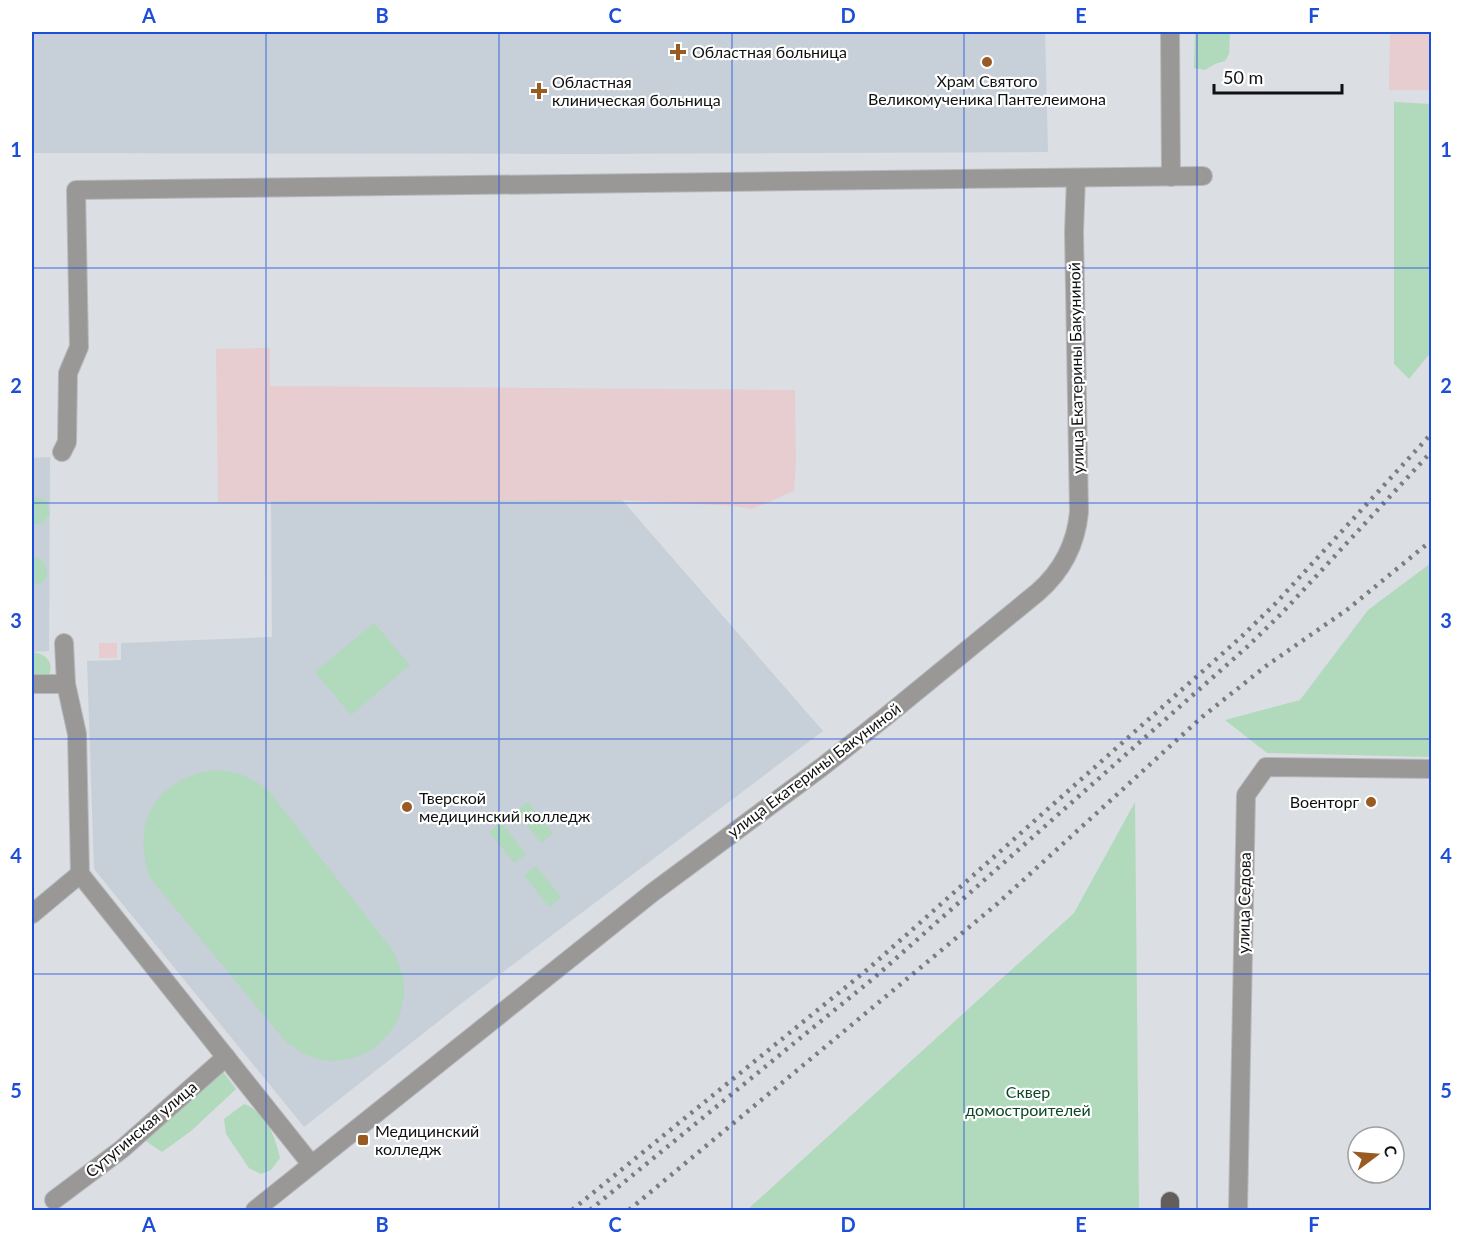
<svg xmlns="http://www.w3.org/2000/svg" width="1463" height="1242" font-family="Lato,sans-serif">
	<rect width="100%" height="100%" fill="#dbdee2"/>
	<!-- industrial -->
	<g fill="#e7cdd0">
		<polygon points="1390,32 1431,32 1431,90 1389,90"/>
		<polygon points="270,348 270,386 795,390 796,463 794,491 752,509 734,506 622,500 218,502 216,349"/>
		<rect x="99" y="643" width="18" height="15"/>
	</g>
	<!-- built -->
	<g fill="#c7d0d8">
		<polygon points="32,32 1045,32 1048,152 582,154 32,153"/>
		<polygon points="50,457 49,651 32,652 32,458"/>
		<polygon points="622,500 823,731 467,999 304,1127 94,869 87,661 121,660 121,643 272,637 271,501"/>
	</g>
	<!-- green -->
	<g fill="#b1d9bc">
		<polygon points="1195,32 1230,32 1229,54 1225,61 1215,64 1205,70 1194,68"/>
		<polygon points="1394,102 1431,104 1431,352 1409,379 1394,364"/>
		<polygon points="35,498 40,498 46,501 50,514 43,523 32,525 32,505"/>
		<path d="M32,557L39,558C48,565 50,575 42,583L32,585Z"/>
		<polygon points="1431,563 1431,757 1267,753 1225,720 1300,700 1368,610"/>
		<polygon points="374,623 410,665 351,715 315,672"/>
		<path d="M32,652C46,654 54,661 49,676L32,680Z"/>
		<path d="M211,770C236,771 248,775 268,790L394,952C399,965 405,977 404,991C403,1034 365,1066 323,1060C309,1058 297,1050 286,1042L150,878C131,823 154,782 211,770Z"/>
		<polygon points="528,802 553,833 541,843 516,811"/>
		<polygon points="1135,802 1139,1210 747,1210 1074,913"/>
		<polygon points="501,822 526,854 514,863 489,832"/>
		<polygon points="536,866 561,897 549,907 524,875"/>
		<polygon points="221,1069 236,1089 191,1131 162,1152 143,1139"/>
		<path d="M244,1104C266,1112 275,1136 280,1158L271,1170L261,1174L249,1168L226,1134L224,1119Z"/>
	</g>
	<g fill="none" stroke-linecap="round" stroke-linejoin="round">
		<defs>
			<g id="minor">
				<polyline points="1170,32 1171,177"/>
				<polyline points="62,452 67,442 68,373 79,347 76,190 1203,176"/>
				<polyline points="64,643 66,684 77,734 80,874 311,1164"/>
				<polyline points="32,684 66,684"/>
				<polyline points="32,914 80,874"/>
				<polyline points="54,1200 122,1149 226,1057"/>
				<path d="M255,1210L652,893L822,767L884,718L1038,592C1062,571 1076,544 1079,512L1074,232L1076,178"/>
				<polyline points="1238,1210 1246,795 1266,767 1432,769"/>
			</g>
			<polyline id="major" points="1170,1201 1170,1210"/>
		</defs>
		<!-- minor casing -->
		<use href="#minor" stroke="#b6b9bd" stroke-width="20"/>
		<!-- major casing -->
		<use href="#major" stroke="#b6b9bd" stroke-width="20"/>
		<!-- minor -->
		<use href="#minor" stroke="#9a9897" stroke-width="18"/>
		<!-- major -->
		<use href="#major" stroke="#615e5d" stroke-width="18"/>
		<!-- rail -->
		<g stroke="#7b7d7f" stroke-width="4.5" stroke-dasharray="3 6" stroke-linecap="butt">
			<polyline points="572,1210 868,969 1240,638 1275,604 1432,433"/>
			<polyline points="590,1210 875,977 1247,647 1283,612 1432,451"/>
			<polyline points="629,1210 997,904 1202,717 1266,666 1348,609 1432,540"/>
		</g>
	</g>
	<!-- grid -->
	<path fill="none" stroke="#1d4ed8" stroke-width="1.5" stroke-opacity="0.55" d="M266,32V1210M499,32V1210M732,32V1210M964,32V1210M1197,32V1210M32,268H1432M32,503H1432M32,739H1432M32,974H1432"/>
	<!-- markers -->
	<g fill="#9a5a24" stroke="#fff" stroke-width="2">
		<path d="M675 43h6v6h6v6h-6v6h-6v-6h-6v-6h6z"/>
		<circle cx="987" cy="62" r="6"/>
		<path d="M536 82h6v6h6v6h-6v6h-6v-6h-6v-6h6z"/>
		<circle cx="1371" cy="802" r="6"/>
		<circle cx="407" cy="807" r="6"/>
		<rect x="357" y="1134" width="12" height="12" rx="3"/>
	</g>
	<g text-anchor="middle" stroke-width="4.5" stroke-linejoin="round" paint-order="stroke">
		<!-- poi labels -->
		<g font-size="16" fill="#101112" stroke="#fff" text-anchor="start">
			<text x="692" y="58">Областная больница</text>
			<text x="987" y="87" text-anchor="middle">Храм Святого<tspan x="987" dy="18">Великомученика Пантелеимона</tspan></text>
			<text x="552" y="88">Областная<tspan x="552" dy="18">клиническая больница</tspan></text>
			<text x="419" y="804">Тверской<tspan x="419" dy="18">медицинский колледж</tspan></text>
			<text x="1359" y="808" text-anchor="end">Военторг</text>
			<text x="375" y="1137">Медицинский<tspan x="375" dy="18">колледж</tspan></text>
		</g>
		<!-- street labels -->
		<g font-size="16" fill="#101112" stroke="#fff">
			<text transform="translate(1076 368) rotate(-91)" y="6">улица Екатерины Бакуниной</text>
			<text transform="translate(814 770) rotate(-37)" y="6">улица Екатерины Бакуниной</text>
			<text transform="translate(1244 903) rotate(-89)" y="6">улица Седова</text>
			<text transform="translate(141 1129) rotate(-40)" y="6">Сутугинская улица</text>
		</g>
		<!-- park labels -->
		<g font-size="16" fill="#0c4725" stroke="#fff">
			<text x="1028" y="1098">Сквер<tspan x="1028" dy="18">домостроителей</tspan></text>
		</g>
	</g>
	<!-- border -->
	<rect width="1463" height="1242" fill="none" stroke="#ffffff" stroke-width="66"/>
	<!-- north arrow -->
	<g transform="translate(1376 1155) rotate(74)"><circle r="28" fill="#ffffff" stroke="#9fa0a0" stroke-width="1.5"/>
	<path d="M0-4.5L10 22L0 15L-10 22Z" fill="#9a5a24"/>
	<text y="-9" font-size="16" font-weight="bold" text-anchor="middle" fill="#101112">С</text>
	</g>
	<!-- scale -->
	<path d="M1214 84v9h128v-9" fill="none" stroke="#101112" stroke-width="3"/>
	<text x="1223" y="84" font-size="18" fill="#101112" stroke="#ffffff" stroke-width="4.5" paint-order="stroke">50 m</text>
	<rect x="33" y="33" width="1397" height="1176" fill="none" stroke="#1d4ed8" stroke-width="2"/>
	<g font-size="20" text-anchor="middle" font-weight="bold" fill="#1d4ed8">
		<text x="149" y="23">A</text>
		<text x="382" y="23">B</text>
		<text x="615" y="23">C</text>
		<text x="848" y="23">D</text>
		<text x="1081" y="23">E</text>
		<text x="1314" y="23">F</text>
		<text x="16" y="157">1</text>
		<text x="1446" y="157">1</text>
		<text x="16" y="393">2</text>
		<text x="1446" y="393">2</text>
		<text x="16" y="628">3</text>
		<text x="1446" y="628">3</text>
		<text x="16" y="863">4</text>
		<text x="1446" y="863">4</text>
		<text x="16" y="1098">5</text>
		<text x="1446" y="1098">5</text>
		<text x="149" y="1232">A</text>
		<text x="382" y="1232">B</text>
		<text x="615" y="1232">C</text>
		<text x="848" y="1232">D</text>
		<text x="1081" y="1232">E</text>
		<text x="1314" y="1232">F</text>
	</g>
</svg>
